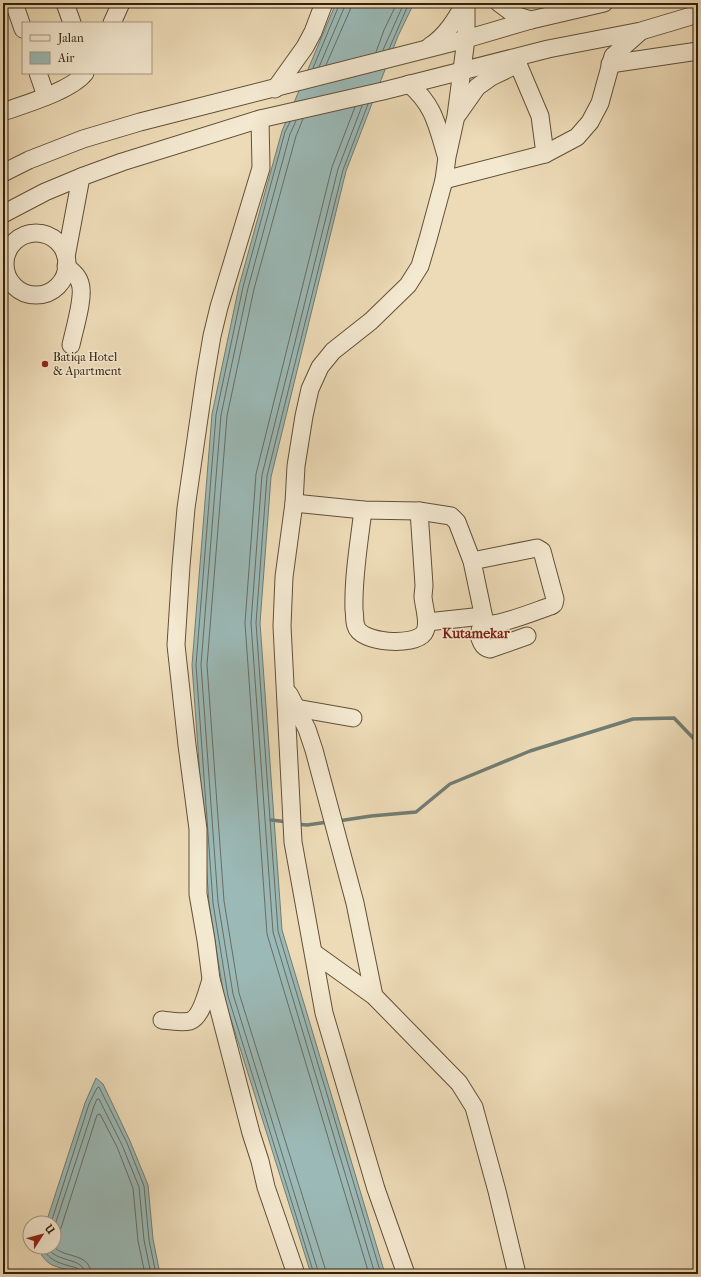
<svg xmlns="http://www.w3.org/2000/svg" width="701" height="1277" font-family="'IM FELL French Canon',serif">
	<rect width="100%" height="100%" fill="#eddbb7"/>
	<filter id="stains"><feTurbulence type="fractalNoise" baseFrequency=".005" numOctaves="4"/><feColorMatrix values="0 0 0 0 .2 0 0 0 0 .09 0 0 0 0 .02 0 0 0 .5 -.17"/></filter>
	<radialGradient id="worn" r=".72"><stop offset=".6" stop-color="#630" stop-opacity="0"/><stop offset="1" stop-color="#630" stop-opacity=".3"/></radialGradient>
	<!-- water -->
	<g fill="#9bb9b6" stroke="#727c72">
		<polygon points="336,3 414,3 398,36 346,171 271,477 260,623 282,930 385,1274 311,1274 224,997 209,903 192,665 212,414 239,286 282,131"/>
		<path d="M96,1078L103,1084L130,1141L148,1185L153,1239L160,1274C127,1274 81,1277 52,1265C45,1261 41,1255 38,1248L39,1247H54V1223H46L85,1103Z"/>
	</g>
	<g fill="none" stroke-linecap="round" stroke-linejoin="round">
		<!-- shore -->
		<g stroke="#686d61" stroke-width="1">
			<polyline points="389,49 409,3"/>
			<polyline points="383,50 404,3"/>
			<polyline points="376,52 384,30 397,3"/>
			<polyline points="326,65 350,10 351,3"/>
			<polyline points="319,67 344,8 345,3"/>
			<polyline points="313,68 340,3"/>
			<polyline points="368,104 343,170 267,476 256,623 278,931 381,1274"/>
			<polyline points="362,106 338,169 262,475 251,623 273,932 375,1274"/>
			<polyline points="355,107 332,167 256,474 245,623 267,934 369,1274"/>
			<polyline points="303,119 296,136 254,289 227,416 207,665 224,901 239,993 325,1268 325,1274"/>
			<polyline points="296,121 290,134 248,288 221,415 201,665 218,902 233,994 319,1274"/>
			<polyline points="290,122 285,132 243,287 216,415 196,665 213,903 228,996 314,1274"/>
			<polyline points="51,1223 89,1104 97,1088 99,1087 127,1143 144,1186 149,1240 156,1274"/>
			<polyline points="54,1228 94,1106 97,1099 99,1099 122,1145 139,1187 144,1240 151,1274"/>
			<polyline points="54,1236 61,1228 97,1115 100,1114 117,1147 133,1188 138,1241 145,1274"/>
			<path d="M42,1247C49,1262 63,1264 77,1268L80,1271V1274"/>
			<path d="M48,1247C55,1264 84,1256 85,1274"/>
			<path d="M54,1247C65,1259 90,1252 91,1274"/>
		</g>
		<!-- stream -->
		<g stroke="#727c72" stroke-width="3.5">
			<polyline points="271,820 288,822"/>
			<polyline points="338,821 371,816 416,812 450,784 530,751 633,719 674,718 698,743"/>
			<polyline points="296,824 307,825 328,822"/>
		</g>
		<defs>
			<g id="minor">
				<polyline points="14,3 23,29"/>
				<polyline points="65,3 72,23"/>
				<polyline points="499,3 515,15 531,20"/>
				<polyline points="112,23 121,3"/>
				<path d="M430,46C446,36 456,19 465,3"/>
				<polyline points="518,64 540,116 545,154"/>
				<polyline points="610,64 698,51"/>
				<polyline points="38,73 46,96"/>
				<path d="M409,84C434,105 437,125 446,155"/>
				<polyline points="275,89 305,47 313,32 324,3"/>
				<path d="M3,112C25,104 71,91 85,73"/>
				<polyline points="458,114 477,87 491,77 518,64"/>
				<polyline points="260,119 261,168 219,307 212,336 205,377 186,508 181,566 176,645 187,745 198,829 198,894 206,940 211,979 251,1133 260,1161 266,1187 296,1274"/>
				<polyline points="3,173 29,160 83,139 140,122 466,39 531,20 604,3"/>
				<polyline points="444,180 545,154 577,137 590,122 600,103 613,56 640,32"/>
				<polyline points="3,214 45,192 81,177 122,162 260,119 383,91 548,49 641,31 698,14"/>
				<circle cx="36" cy="264" r="31"/>
				<polyline points="66,257 81,177"/>
				<path d="M66,266C72,271 78,276 80,283C85,296 74,330 71,345"/>
				<path d="M294,503L363,510L419,511L451,516L457,522L472,561L485,623C483,625 480,628 480,631C478,639 483,648 490,649L527,636"/>
				<path d="M363,510C359,543 353,577 354,610C355,615 354,621 356,626C360,643 414,647 424,633C430,624 424,608 423,597C423,593 424,589 424,585L419,511"/>
				<path d="M472,561L537,548L542,551L555,599L554,604L551,606C538,610 495,628 485,623"/>
				<polyline points="427,622 483,616"/>
				<polyline points="289,694 307,729 314,750 355,903 374,996"/>
				<polyline points="296,708 353,718"/>
				<polyline points="314,953 374,996 459,1083 474,1107 497,1191 517,1274"/>
				<path d="M162,1020C170,1021 182,1023 190,1021C202,1017 207,991 211,980"/>
				<polyline points="406,1274 376,1189 324,1013 293,842 282,626 284,577 294,503 296,466 304,416 310,389 320,367 333,351 371,321 408,285 420,266 428,239 444,180 447,157 456,116 466,39 466,3"/>
			</g>
		</defs>
		<!-- minor casing -->
		<use href="#minor" stroke="#625037" stroke-width="19"/>
		<!-- minor -->
		<use href="#minor" stroke="#f3e8d0" stroke-width="17"/>
	</g>
	<!-- markers -->
	<circle fill="#8f2418" stroke="#f3e8d0" stroke-width="1.5" cx="45" cy="364" r="4"/>
	<g text-anchor="middle" stroke-width="3" stroke-linejoin="round" paint-order="stroke">
		<!-- poi labels -->
		<g font-size="12" fill="#34210c" stroke="#f3e8d0" text-anchor="start">
			<text x="53" y="361">Batiqa Hotel<tspan x="53" dy="14">&amp; Apartment</tspan></text>
		</g>
		<!-- quarter labels -->
		<g font-size="14" font-weight="bold" fill="#7a1f14" stroke="#f3e8d0">
			<text x="476" y="638">Kutamekar</text>
		</g>
	</g>
	<!-- margin -->
	<rect width="701" height="1277" fill="none" stroke="#eddbb7" stroke-width="16"/>
	<rect x="4" y="4" width="693" height="1269" fill="none" stroke="#34210c" stroke-width="2"/>
	<rect x="8" y="8" width="685" height="1261" fill="none" stroke="#34210c"/>
	<!-- legend -->
	<rect x="22" y="22" width="130" height="52" fill="#f3e8d0" stroke="#a79882"/>
	<rect x="30" y="35" width="20" height="6" fill="#f3e8d0" stroke="#a79882"/>
	<text x="58" y="42" font-size="12" fill="#34210c">Jalan</text>
	<rect x="30" y="52" width="20" height="12" fill="#9bb9b6" stroke="#a79882"/>
	<text x="58" y="62" font-size="12" fill="#34210c">Air</text>
	<!-- north arrow -->
	<g transform="translate(42 1235) rotate(54)"><circle r="19" fill="#f3e8d0" stroke="#a79882"/>
	<path d="M0-3L7 15L0 10L-7 15Z" fill="#8f2418"/>
	<text y="-6" font-size="11" font-weight="bold" text-anchor="middle" fill="#34210c">U</text>
	</g>
	<rect width="100%" height="100%" filter="url(#stains)"/>
	<rect width="100%" height="100%" fill="url(#worn)"/>
</svg>
